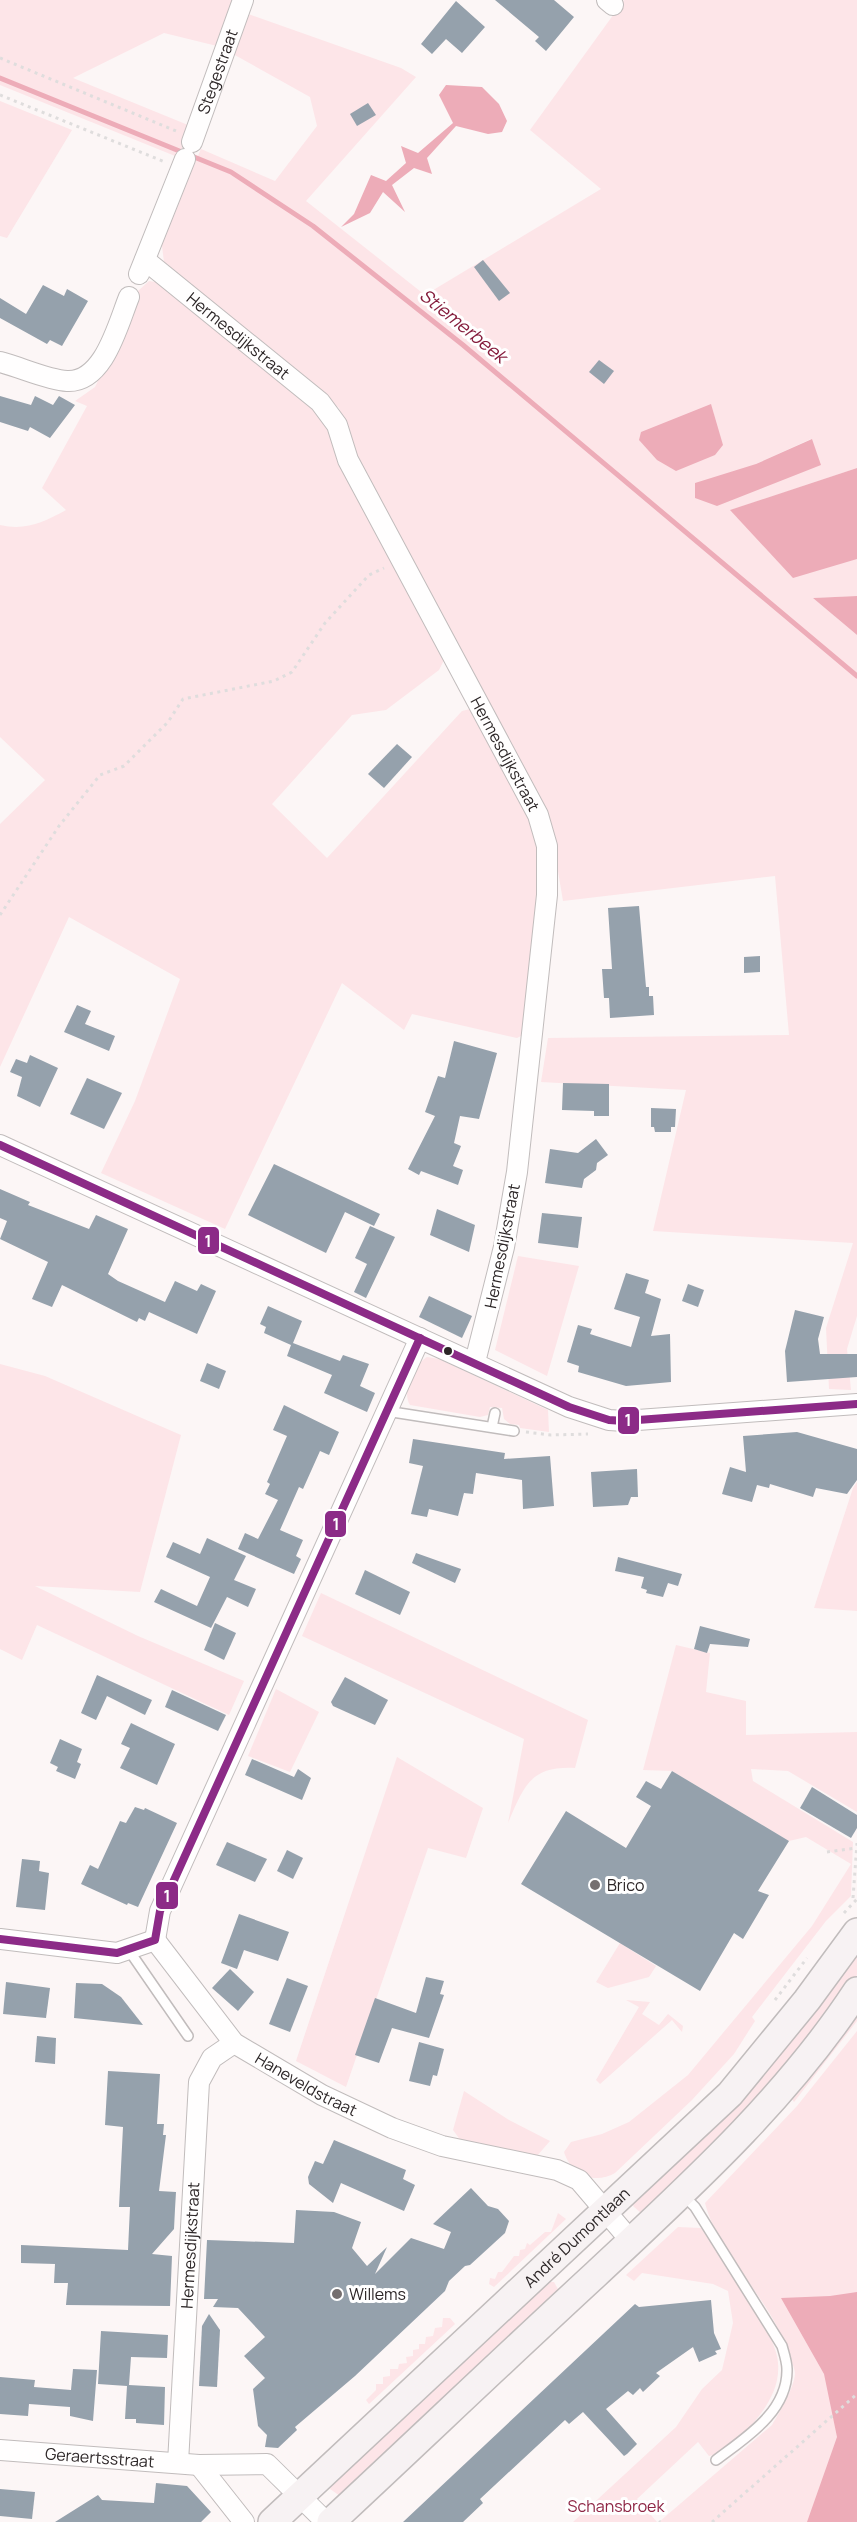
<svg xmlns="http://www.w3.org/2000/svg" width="857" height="2522" font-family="Manrope,sans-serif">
	<rect width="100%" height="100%" fill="#fcf6f6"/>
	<!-- green -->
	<g fill="#fde5e8" fill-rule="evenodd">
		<polygon points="0,0 233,0 217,46 164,33 73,78 188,125 180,158 0,85"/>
		<path d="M624,0H857V468L731,510L857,556V596L813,598L857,635V1316L847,1349L851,1390L829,1389L826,1328L853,1243L653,1231L686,1090L541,1082L548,1038L789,1035L775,876L563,901L552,836L360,469L339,408L164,262L161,238L201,149L275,181L317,126L310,97L233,54L248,14L401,68L416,77L306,201L425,295L601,189L530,130ZM811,439H812L717,506L756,464Z"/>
		<polygon points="0,101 72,130 7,238 0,236"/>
		<path d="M149,281L161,283L315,405L446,656L439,670L386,710L352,715L272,804L327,858L462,711L474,708L539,834L544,868L525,1034L517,1038L412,1014L404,1030L342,983L225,1229L101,1173L135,1101L180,979L69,917L0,1067V824L45,780L0,737V525C26,531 44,522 66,510L42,488L87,406L75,401L95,387L135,304L138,291Z"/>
		<polygon points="518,1256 579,1266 547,1376 495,1350"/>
		<path d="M427,1357L439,1359L548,1410L549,1432L520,1428L519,1425L510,1424L504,1419L502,1408L490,1407L488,1415L480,1417L410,1405C401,1391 414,1365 427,1357Z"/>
		<polygon points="0,1364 45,1376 181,1435 140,1592 35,1586 138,1636 244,1681 229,1715 37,1625 22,1660 0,1649"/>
		<polygon points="857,1482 857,1611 814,1608 853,1488"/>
		<path d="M321,1593L588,1720L575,1768C530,1766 524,1786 508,1823L524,1739L302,1636Z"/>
		<path d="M676,1645L710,1653L706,1692L746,1701V1735L857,1732V1812L788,1771L751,1769L753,1781L853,1842L851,1896L826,1921L752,2017L755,2021L734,2054L692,2100L615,2173C595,2185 571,2175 564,2152L571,2142L602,2134L629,2122L688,2075L812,1926L851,1864L806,1837L789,1841L672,1771L643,1770Z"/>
		<polygon points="276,1689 319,1712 290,1772 248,1756"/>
		<polygon points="397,1757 483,1808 466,1858 428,1848 346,2087 296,2061"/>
		<polygon points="620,1943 656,1966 649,1977 608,1988 596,1982"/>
		<polygon points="857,1949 857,1975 826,2018 753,2105 648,2210 641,2213 633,2206 636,2199"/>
		<polygon points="626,2000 650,2002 642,2014 659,2025 668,2014 683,2026 682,2032 672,2020 600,2084 596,2080 639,2007"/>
		<polygon points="857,2011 857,2021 794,2102 790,2096"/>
		<path d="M857,2031V2522H659L772,2425C779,2413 794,2388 795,2374C795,2368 790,2358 788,2352C770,2297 719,2257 705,2203L797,2106Z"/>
		<polygon points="464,2091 509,2120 550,2141 537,2156 461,2141 453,2130"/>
		<polygon points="558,2213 566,2219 494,2287 489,2284 490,2278 495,2279 498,2272 502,2272 514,2256 519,2256 520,2250 525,2249 527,2243 530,2245 545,2232 551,2232"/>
		<path d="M678,2227L701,2228C721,2259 776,2329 778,2363C780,2385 769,2404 755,2421C744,2434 726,2453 709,2456L698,2442L637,2499L657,2522H573L676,2427L702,2389L722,2370L733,2323L728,2291L713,2284L642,2273L634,2281L626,2275Z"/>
		<polygon points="546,2282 554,2282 559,2291 340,2496 330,2489 332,2482"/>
		<polygon points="443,2318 450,2318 455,2324 369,2404 366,2400 376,2390 376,2384 383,2384 383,2377 390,2376 390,2369 398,2369 399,2364 407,2363 406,2357 413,2356 413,2350 419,2349 419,2344 425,2344 426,2337 433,2336 435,2328 442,2327"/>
	</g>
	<!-- water -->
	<g fill="#edacb8">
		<polygon points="446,85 482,87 499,104 507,121 502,132 488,134 456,126 427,158 432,174 414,168 392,185 405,212 383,192 370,213 341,227 354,214 371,175 386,181 406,163 401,146 418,153 453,123 439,95"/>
		<polygon points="711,404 723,445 715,455 676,471 657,460 639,440 641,432"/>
		<polygon points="812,439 821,465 717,506 695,498 695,483 756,464"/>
		<polygon points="857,468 857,559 793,578 730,510"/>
		<polygon points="857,596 857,635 813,598"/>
		<polygon points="857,2292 857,2522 807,2522 837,2437 824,2374 781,2298 830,2296"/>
	</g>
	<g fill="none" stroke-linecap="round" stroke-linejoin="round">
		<!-- stream -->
		<polyline stroke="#edacb8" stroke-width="5" points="0,78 231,172 313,226 463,345 857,676"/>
	</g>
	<!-- building -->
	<g fill="#95a1ac">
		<polygon points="495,0 554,0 574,17 546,51 535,41 539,37"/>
		<polygon points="456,1 485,27 462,53 446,39 432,54 421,44"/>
		<polygon points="368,103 376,115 357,126 350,114"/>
		<polygon points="483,260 510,293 499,301 474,267"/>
		<polygon points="43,285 64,296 67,289 88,301 62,346 50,340 47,344 0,318 0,298 26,314"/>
		<polygon points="599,360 614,371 604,384 589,372"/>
		<polygon points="0,396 31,405 35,396 53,405 59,396 75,405 50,438 30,427 28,431 0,422"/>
		<polygon points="397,744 412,757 384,788 368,774"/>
		<polygon points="639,906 646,987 649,987 649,996 653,996 654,1015 610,1018 609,998 604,998 602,969 612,969 608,908"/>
		<polygon points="760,956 760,972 744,973 744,957"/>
		<polygon points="77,1005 91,1011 85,1024 115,1036 109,1051 64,1032"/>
		<polygon points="454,1041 497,1053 479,1119 460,1116 454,1143 461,1146 453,1166 463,1170 458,1185 421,1171 419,1175 408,1169 435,1116 425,1112 438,1076 445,1078"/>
		<polygon points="30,1055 58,1068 40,1107 17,1096 22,1077 10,1072 16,1059 27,1063"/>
		<polygon points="87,1078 122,1093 104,1129 70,1114"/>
		<polygon points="563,1083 609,1084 609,1116 594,1116 594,1111 562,1110"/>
		<polygon points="651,1108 676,1109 675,1127 671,1127 671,1132 655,1132 654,1127 651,1127"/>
		<polygon points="596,1139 608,1155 597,1163 596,1170 584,1179 582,1188 545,1183 550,1149 578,1153"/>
		<polygon points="274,1164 380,1214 374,1226 345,1212 326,1253 248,1215"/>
		<polygon points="0,1189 30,1202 28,1205 89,1229 96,1215 128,1229 108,1274 118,1281 165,1302 175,1281 197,1291 201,1284 216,1291 197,1334 149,1312 145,1321 139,1318 137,1322 62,1285 52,1307 32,1299 48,1262 0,1239 7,1221 0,1218"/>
		<polygon points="437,1209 475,1225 469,1252 430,1235"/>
		<polygon points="542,1213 582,1217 578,1248 538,1243"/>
		<polygon points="370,1226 395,1237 366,1298 354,1292 367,1264 355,1258"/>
		<polygon points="626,1273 649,1280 645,1293 661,1299 651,1336 670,1334 671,1382 626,1386 578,1372 579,1366 567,1362 578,1325 592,1329 590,1334 631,1347 640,1317 614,1309"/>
		<polygon points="688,1284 704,1290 698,1307 682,1301"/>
		<polygon points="429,1296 472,1316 462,1338 419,1317"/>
		<polygon points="268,1306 302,1321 293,1343 340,1361 343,1355 369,1364 360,1386 375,1393 367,1412 324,1393 332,1375 287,1356 291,1345 264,1333 266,1327 260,1324"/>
		<polygon points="795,1310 824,1317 818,1339 820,1354 857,1354 857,1377 787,1382 785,1351"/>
		<polygon points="207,1363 226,1371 219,1389 200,1381"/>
		<polygon points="284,1405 339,1432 329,1455 320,1451 303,1489 299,1487 280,1530 303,1540 296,1556 301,1559 294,1574 238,1549 245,1533 258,1539 278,1500 265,1494 270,1484 267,1482 287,1436 273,1430"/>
		<polygon points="797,1432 857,1449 857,1480 847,1494 816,1488 813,1497 770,1484 769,1488 757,1485 752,1502 722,1494 730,1467 746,1472 743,1436"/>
		<polygon points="413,1439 505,1453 504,1459 550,1456 554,1506 523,1509 522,1480 476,1473 473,1494 464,1493 458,1516 429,1509 427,1517 411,1514 423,1466 409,1463"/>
		<polygon points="637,1469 638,1497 631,1497 628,1505 593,1507 591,1472"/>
		<polygon points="207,1538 246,1556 234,1580 256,1589 248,1607 227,1597 211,1628 154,1602 161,1589 197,1606 210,1577 166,1557 173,1542 200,1554"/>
		<polygon points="416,1553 461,1569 455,1583 412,1563"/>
		<polygon points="618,1557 682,1574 678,1586 668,1583 663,1597 646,1593 647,1590 641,1588 644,1577 615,1571"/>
		<polygon points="365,1570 410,1592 400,1615 355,1594"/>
		<polygon points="215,1623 236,1633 224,1660 204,1650"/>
		<polygon points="700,1626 750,1639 748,1647 710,1644 707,1653 694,1649"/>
		<polygon points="97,1675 152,1700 145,1715 107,1696 96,1720 81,1713"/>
		<polygon points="345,1677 388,1700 375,1725 333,1706 331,1702"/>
		<polygon points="172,1690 226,1715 218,1731 165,1707"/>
		<polygon points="131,1723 175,1744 157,1785 120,1768 130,1748 121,1744"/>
		<polygon points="60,1739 82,1749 77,1762 81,1764 75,1779 56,1771 58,1767 50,1763"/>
		<polygon points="252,1759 294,1777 298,1769 311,1778 302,1800 245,1775"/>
		<polygon points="672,1771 789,1841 758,1891 769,1895 743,1939 734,1933 700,1991 521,1884 566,1811 626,1848 651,1806 636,1797 646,1781 661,1789"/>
		<polygon points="812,1787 857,1815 857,1828 851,1838 800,1808"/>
		<polygon points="135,1807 144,1810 145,1808 177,1823 138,1907 128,1903 127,1905 81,1884 90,1865 98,1869 120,1821 126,1823"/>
		<polygon points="227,1842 267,1859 255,1882 216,1865"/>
		<polygon points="287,1850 303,1858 293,1879 277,1871"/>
		<polygon points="22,1859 40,1861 39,1871 49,1873 45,1910 16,1907"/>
		<polygon points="239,1914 289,1932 278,1961 244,1950 237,1969 221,1963"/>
		<polygon points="230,1969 254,1992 238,2011 212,1988"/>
		<polygon points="426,1977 444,1981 440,1994 444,1995 429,2038 392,2028 379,2063 355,2055 375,1998 416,2013"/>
		<polygon points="287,1978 308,1986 290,2032 269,2024"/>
		<polygon points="6,1982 50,1988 46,2018 3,2014"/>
		<polygon points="76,1983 102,1984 121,1997 143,2025 74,2018"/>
		<polygon points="37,2036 56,2038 55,2064 35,2062"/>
		<polygon points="419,2042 444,2049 437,2076 433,2075 430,2086 409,2081"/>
		<polygon points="108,2071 160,2074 157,2124 164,2124 163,2135 166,2135 159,2191 176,2192 175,2209 174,2229 152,2254 172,2256 170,2306 66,2305 68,2283 54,2283 55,2264 21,2263 21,2245 128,2250 130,2207 119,2207 123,2127 105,2125"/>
		<polygon points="334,2140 406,2170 403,2179 415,2185 404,2211 341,2183 333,2203 309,2184 308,2177 315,2161 323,2164"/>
		<polygon points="471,2188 488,2206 498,2209 509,2221 505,2233 470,2265 465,2266 449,2281 445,2291 355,2376 295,2427 297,2430 278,2448 265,2447 267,2435 258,2426 253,2389 265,2378 244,2356 265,2337 238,2308 213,2307 218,2299 204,2299 207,2240 294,2243 296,2210 334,2212 361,2222 352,2248 367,2266 387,2247 375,2274 411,2238 444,2249 451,2232 433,2224"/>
		<polygon points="711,2300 714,2333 721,2349 715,2351 717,2354 699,2362 693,2347 656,2373 660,2376 643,2392 640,2388 633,2395 628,2391 606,2409 637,2444 627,2454 624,2456 583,2412 569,2424 565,2420 480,2499 483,2503 463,2522 403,2522 635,2304 639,2307"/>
		<polygon points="209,2314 220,2330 217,2387 199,2386 202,2326"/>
		<polygon points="101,2331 168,2335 167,2358 131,2357 129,2385 165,2387 164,2425 136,2423 136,2419 125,2419 127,2386 98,2384"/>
		<polygon points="73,2369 97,2370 93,2421 70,2416 70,2407 29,2404 28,2416 0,2414 0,2377 35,2380 34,2387 71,2390"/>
		<polygon points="156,2483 187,2486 211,2512 201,2522 55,2522 98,2495 102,2500 154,2503"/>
		<polygon points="0,2489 35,2492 32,2519 0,2516"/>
	</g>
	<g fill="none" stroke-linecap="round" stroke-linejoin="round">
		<defs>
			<g id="service">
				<polyline points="386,1411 514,1431"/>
				<polyline points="492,1427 495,1413"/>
				<polyline points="128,1949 188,2036"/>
				<path d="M683,2195L695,2207L782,2346C784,2353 787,2362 787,2369C788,2412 745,2438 716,2460"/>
			</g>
			<g id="minor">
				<polyline points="607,0 613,5"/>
				<path id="s1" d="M192,142L243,0"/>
				<path id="s2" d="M145,260L320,402L337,425L348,460L538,815L547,846V895L517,1172L504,1247L475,1362"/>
				<polyline points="139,274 185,159"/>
				<path d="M0,362C20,367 48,380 67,381C104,383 118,324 129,297"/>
				<polyline points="0,1145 569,1407 609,1420 624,1421 857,1404"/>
				<polyline points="0,1939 117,1953 155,1940"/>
				<polyline points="155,1940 160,1911 420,1338"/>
				<path id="s3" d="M155,1940L234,2043L322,2095L392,2128L442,2146L557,2170L579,2180L631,2241"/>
				<path id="s4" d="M0,2450L199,2465L267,2464L326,2522"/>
				<path id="s5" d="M178,2463L199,2082L212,2058L234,2043"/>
				<polyline points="199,2465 244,2522"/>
			</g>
			<g id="secondary">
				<path id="s6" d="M272,2522L730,2094L807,2000L857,1932"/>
				<path d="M331,2522C419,2440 507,2356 596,2274C690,2186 786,2099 857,1991"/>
			</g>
		</defs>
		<!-- service casing -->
		<use href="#service" stroke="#c1bcbc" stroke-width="12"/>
		<!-- minor casing -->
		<use href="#minor" stroke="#c1bcbc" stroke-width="22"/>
		<!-- secondary casing -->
		<use href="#secondary" stroke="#c1bcbc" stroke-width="30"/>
		<!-- path -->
		<g stroke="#dfdddd" stroke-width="3" stroke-dasharray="3 4.5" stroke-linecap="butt">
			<polyline points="0,58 176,131"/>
			<polyline points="0,95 165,162"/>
			<polyline points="0,915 59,826 100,775 124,766 168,722 183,699 274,681 292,672 325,623 369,575 384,568"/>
			<polyline points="526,1432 551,1435 588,1434"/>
			<polyline points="827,1852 856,1848"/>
			<polyline points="853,1898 857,1843"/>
			<polyline points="844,1913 857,1899"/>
			<polyline points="775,2000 807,1958"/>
			<polyline points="659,2521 660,2522"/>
			<polyline points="712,2522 857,2394"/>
		</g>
		<!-- service -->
		<use href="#service" stroke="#fffefe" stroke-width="9"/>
		<!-- minor -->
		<use href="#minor" stroke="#fffefe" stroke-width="20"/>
		<!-- secondary -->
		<use href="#secondary" stroke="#f7f2f3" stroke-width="27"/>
		<defs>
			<g id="bus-1">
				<polyline points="0,1145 569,1407 609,1420 624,1421 857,1404"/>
				<polyline points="0,1939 117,1953 155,1940 160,1911 420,1338"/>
			</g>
		</defs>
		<!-- bus-1 casing -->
		<use href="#bus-1" stroke="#fff" stroke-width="12"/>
		<!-- bus-1 -->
		<use href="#bus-1" stroke="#8c2b87" stroke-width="8"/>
	</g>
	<!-- markers -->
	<circle fill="#2c2627" stroke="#fff" stroke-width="2" cx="448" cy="1351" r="5"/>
	<g fill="#756f6f" stroke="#fff" stroke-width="2">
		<circle cx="595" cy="1885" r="6"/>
		<circle cx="337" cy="2294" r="6"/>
	</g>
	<g text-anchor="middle" stroke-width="6" stroke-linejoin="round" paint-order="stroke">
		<!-- street labels -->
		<g font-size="16" fill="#2c2627" stroke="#fff">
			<text dy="6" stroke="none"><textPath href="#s1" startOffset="75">Stegestraat</textPath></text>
			<text dy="6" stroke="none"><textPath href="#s2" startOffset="120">Hermesdijkstraat</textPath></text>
			<text dy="6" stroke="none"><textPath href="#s2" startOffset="624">Hermesdijkstraat</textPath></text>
			<text transform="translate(502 1246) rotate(-79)" y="6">Hermesdijkstraat</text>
			<text dy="6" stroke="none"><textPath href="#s3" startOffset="213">Haneveldstraat</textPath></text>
			<text dy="6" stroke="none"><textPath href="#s6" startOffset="417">André Dumontlaan</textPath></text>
			<text dy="6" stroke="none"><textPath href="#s5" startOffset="218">Hermesdijkstraat</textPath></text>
			<text dy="6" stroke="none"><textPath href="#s4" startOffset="100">Geraertsstraat</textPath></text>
		</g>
		<!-- poi labels -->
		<g font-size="16" fill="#2c2627" stroke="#fff" text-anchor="start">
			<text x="607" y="1891">Brico</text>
			<text x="349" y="2300">Willems</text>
		</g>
		<!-- park labels -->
		<g font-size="16" fill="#8d2544" stroke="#fff">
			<text x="616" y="2512">Schansbroek</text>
		</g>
		<!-- water labels -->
		<g font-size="18" font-style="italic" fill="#851d3d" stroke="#fff">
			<text transform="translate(463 326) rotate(39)" y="6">Stiemerbeek</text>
		</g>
	</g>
	<g stroke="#fff" stroke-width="2">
		<rect x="197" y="1226" width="23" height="29" rx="6" fill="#8c2b87"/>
		<rect x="617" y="1406" width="23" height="29" rx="6" fill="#8c2b87"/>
		<rect x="324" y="1510" width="23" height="28" rx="6" fill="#8c2b87"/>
		<rect x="155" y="1881" width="24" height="29" rx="6" fill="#8c2b87"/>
	</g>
	<g font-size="16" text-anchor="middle" font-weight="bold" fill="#fff">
		<text x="208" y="1247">1</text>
		<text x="628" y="1426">1</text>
		<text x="336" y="1530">1</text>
		<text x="167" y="1902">1</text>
	</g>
</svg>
